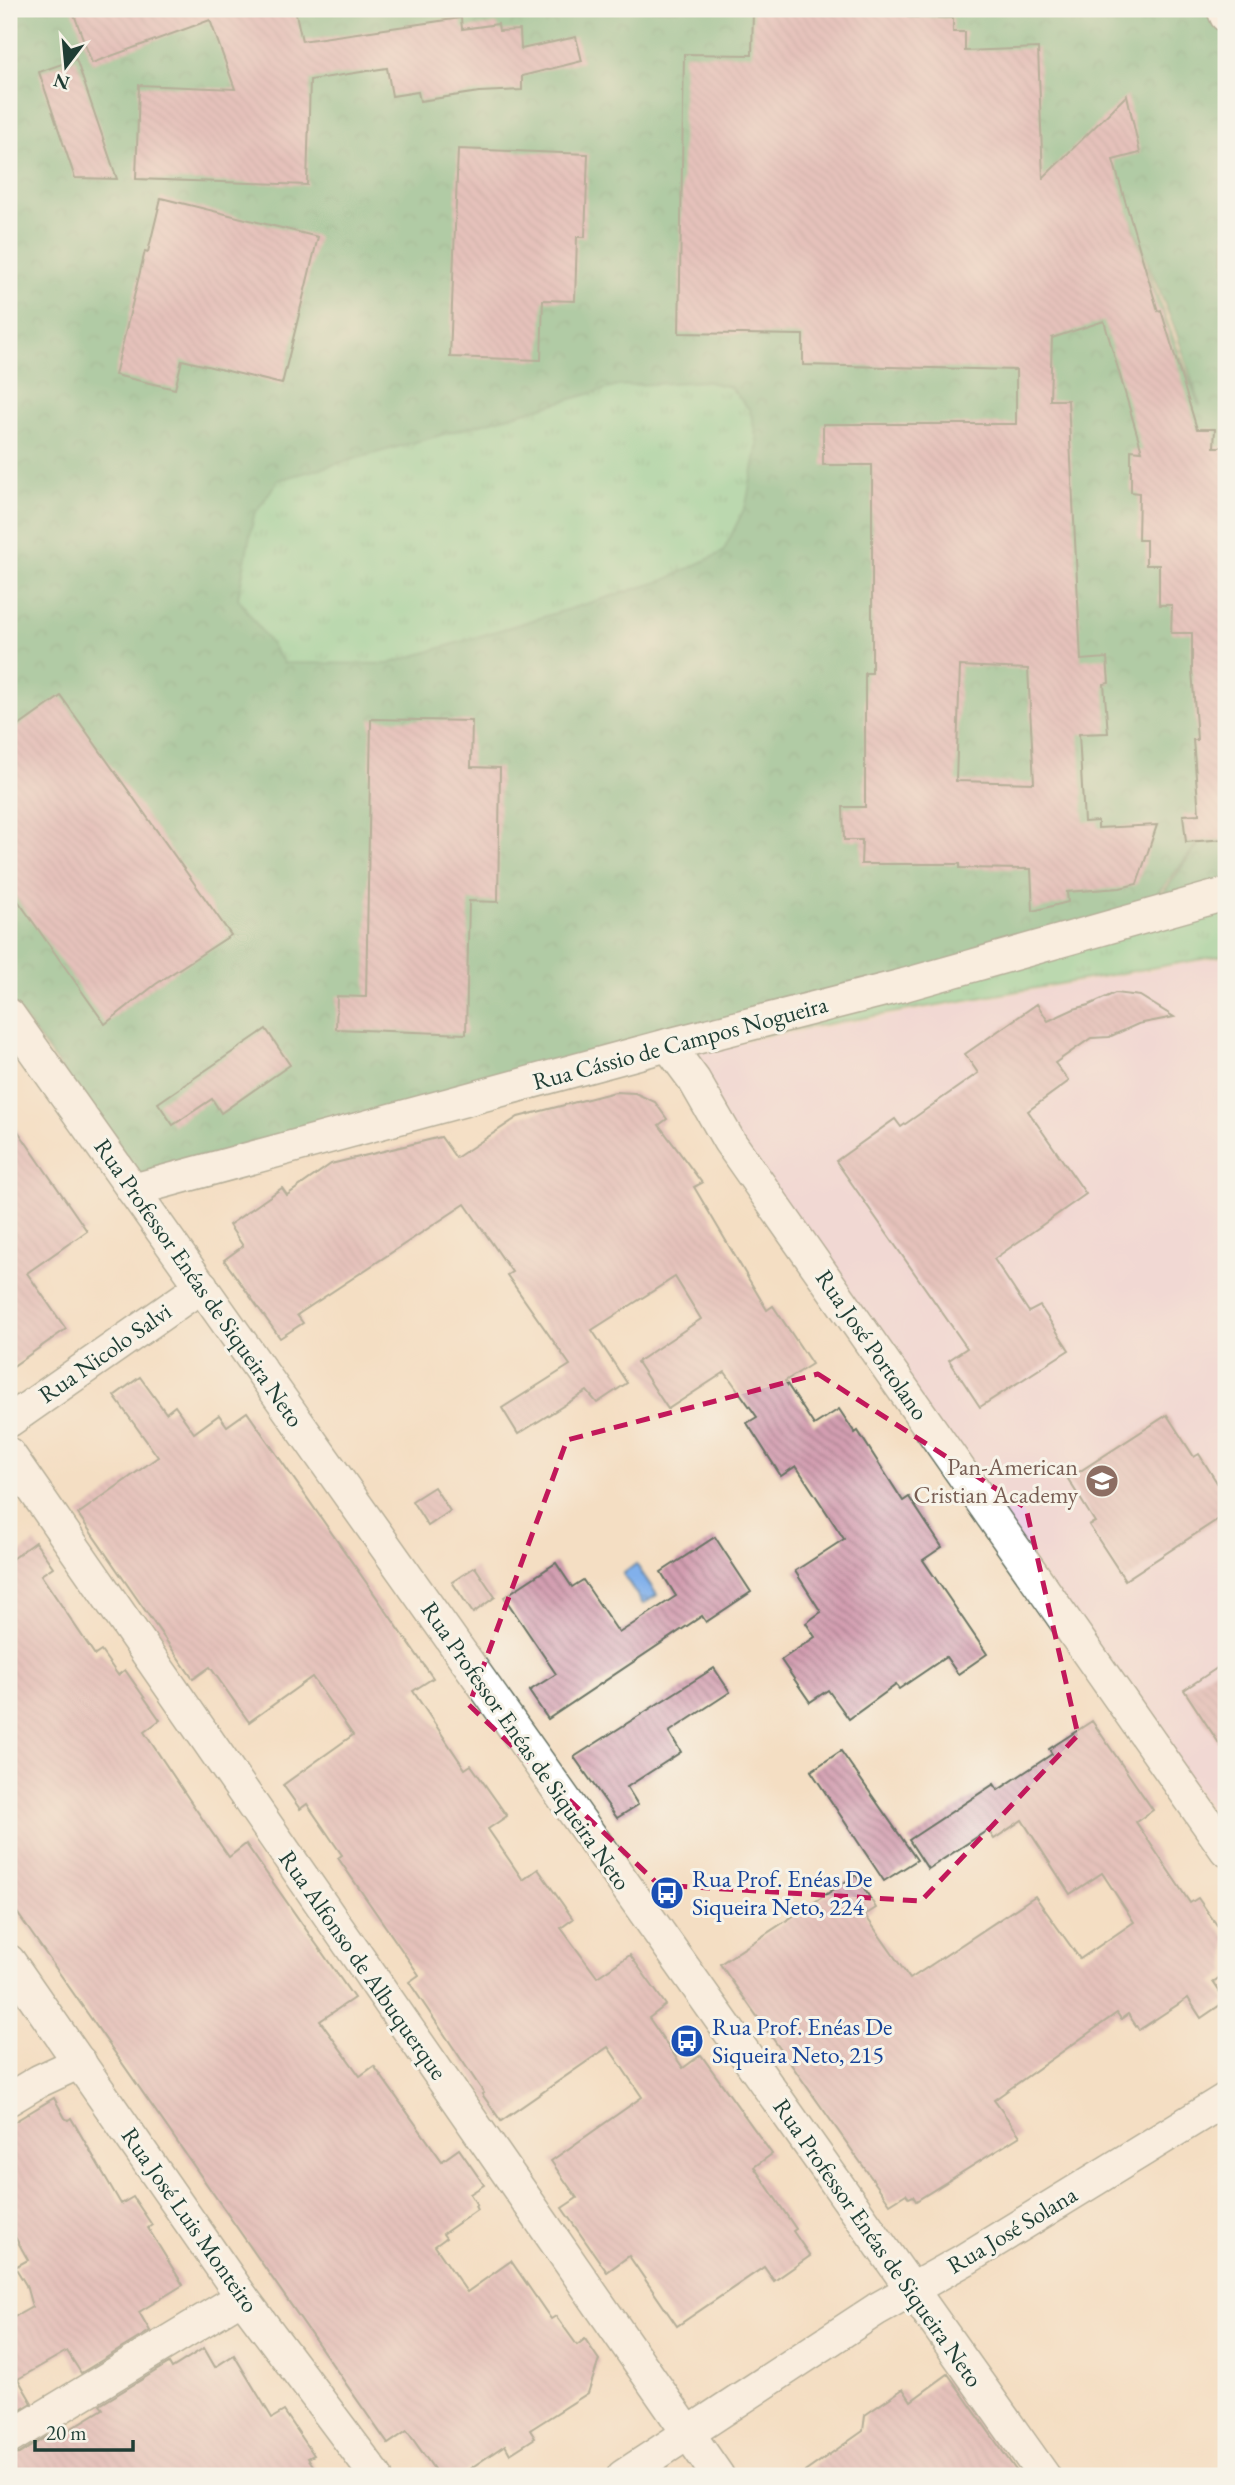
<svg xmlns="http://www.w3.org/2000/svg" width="1235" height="2485" font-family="'EB Garamond',serif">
	<defs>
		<pattern id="forest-crowns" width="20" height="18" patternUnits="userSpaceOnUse" patternTransform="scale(1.75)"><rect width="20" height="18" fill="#61b380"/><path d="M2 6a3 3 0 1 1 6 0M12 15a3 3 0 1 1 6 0" fill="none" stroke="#4f936a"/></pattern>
		<pattern id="park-tufts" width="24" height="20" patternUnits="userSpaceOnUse" patternTransform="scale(1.75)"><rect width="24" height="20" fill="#77d197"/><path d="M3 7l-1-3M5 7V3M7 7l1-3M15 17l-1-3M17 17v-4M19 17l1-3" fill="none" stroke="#61ab7c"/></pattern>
		<pattern id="water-ripples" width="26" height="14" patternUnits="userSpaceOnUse" patternTransform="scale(1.75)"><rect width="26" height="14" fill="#81b0eb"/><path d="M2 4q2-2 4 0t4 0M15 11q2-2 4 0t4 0" fill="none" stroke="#6990bf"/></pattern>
		<pattern id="building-back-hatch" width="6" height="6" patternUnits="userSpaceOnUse" patternTransform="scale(1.75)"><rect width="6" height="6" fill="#d39eb1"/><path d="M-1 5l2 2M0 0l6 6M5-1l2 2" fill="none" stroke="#ab8291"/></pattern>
	</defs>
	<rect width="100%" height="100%" fill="#f7f3e8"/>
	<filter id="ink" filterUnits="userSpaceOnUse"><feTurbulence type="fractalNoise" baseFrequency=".0143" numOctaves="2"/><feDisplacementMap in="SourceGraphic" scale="14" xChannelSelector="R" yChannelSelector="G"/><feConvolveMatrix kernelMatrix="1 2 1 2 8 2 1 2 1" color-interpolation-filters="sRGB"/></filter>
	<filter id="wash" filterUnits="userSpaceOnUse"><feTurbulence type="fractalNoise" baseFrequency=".00686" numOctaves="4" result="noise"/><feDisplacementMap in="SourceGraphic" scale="28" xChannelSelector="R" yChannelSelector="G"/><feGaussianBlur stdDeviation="1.57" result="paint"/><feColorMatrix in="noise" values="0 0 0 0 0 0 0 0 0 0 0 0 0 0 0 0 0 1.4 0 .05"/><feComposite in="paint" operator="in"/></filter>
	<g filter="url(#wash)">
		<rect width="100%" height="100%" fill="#f4dec3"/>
		<!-- built -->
		<polygon fill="#eed0e7" points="1226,957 1226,1832 727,1131 695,1050"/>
		<!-- forest -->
		<path fill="url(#forest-crowns)" stroke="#40785a" stroke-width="2" fill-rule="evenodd" d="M9,9H1222L1226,20V889L1149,912L1212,826L1138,919L140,1176L9,998ZM1095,133L1176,332L1200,405H1199Z"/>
		<!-- park -->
		<g fill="url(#park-tufts)" stroke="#4b8766" stroke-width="2">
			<polygon points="704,381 730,387 750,410 758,444 746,505 723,552 665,580 388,664 284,663 238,598 254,515 278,480 618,386"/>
			<polygon points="1226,898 1226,955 690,1048"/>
		</g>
		<!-- water -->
		<polygon fill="url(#water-ripples)" stroke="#507690" stroke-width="2" points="636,1564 657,1595 643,1604 623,1574"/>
		<g id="blocks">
			<!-- building -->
			<g fill="url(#building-back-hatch)" fill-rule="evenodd">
				<polygon points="72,9 295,9 302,41 461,18 462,29 498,24 499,31 520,30 521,49 576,37 582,61 522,76 522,90 479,92 420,101 418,92 392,96 387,68 310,80 307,185 136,179 139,85 235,89 210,20 92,63"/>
				<path d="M753,9H909L908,17L953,18V32H965V51L1038,48L1043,178L1127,95L1140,153L1113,160L1158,311L1161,310L1197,429H1215L1214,447H1226V839L1186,842L1183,815L1199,814L1193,740H1197L1192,670V633H1171L1172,605H1159V565H1146V540H1138L1139,493L1131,492V450L1142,451L1104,321L1052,338L1050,400H1068L1081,660L1107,658L1109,683L1104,684L1108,733L1079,734L1084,822L1098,821V828L1157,825L1137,884L1120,888L1067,892L1068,902L1033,911L1031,869L960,868V864H861L862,840H844L843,807H865V673H872V465H823V424H1016V370L803,365V335L679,333L684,54L752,55ZM960,666L1028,669L1034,783L956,781Z"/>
				<polygon points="76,59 117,179 75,178 39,72"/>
				<polygon points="458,149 588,154 585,237 577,237 575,301 543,300 541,360 450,357"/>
				<polygon points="161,198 318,237 282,384 182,360 175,389 115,375 145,251 148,252"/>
				<polygon points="61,696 231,935 156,984 105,1024 9,888 9,733"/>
				<polygon points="371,719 472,721 471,767 500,768 498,902 469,901 466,1034 336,1029 337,996 366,997"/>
				<polygon points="1115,993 1140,996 1174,1017 1138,1024 1109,1037 1091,1038 1055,1063 1069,1081 1028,1111 1086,1194 994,1259 1029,1312 1040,1306 1069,1350 980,1407 949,1360 967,1348 836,1161 895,1119 901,1127 978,1073 965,1054 1037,1004 1048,1021 1074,1009 1089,1005"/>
				<polygon points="266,1029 290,1065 221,1113 212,1099 173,1125 158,1103"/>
				<polygon points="615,1092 635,1093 655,1102 667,1119 659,1125 702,1183 694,1187 767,1310 773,1306 812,1364 785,1381 814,1425 839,1409 855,1433 858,1431 903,1501 909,1497 942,1547 923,1560 987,1654 958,1674 946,1657 899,1689 896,1685 849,1719 828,1690 810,1702 781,1660 815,1637 806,1623 821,1612 795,1571 844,1539 796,1466 781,1476 747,1423 757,1417 725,1372 668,1409 637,1362 701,1319 675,1277 592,1330 627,1383 597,1403 587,1391 518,1434 502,1408 570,1365 507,1275 512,1272 465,1204 297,1315 303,1323 280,1338 224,1260 243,1246 229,1225 282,1188 287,1195 331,1164 441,1137 456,1158 518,1117"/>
				<polygon points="9,1118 87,1231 27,1273 66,1329 9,1369"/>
				<polygon points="140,1377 166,1413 175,1406 194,1433 219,1415 227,1426 247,1412 433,1678 413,1691 465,1769 471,1765 507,1816 488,1829 523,1880 538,1869 573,1919 561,1928 597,1977 630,1955 666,2005 649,2018 683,2068 701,2055 772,2154 754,2167 796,2229 793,2231 810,2256 774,2281 764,2267 677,2326 629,2256 607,2272 562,2208 577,2198 551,2161 642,2097 608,2047 501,2121 482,2094 484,2093 409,1982 419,1975 338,1858 342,1855 307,1804 300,1809 283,1785 353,1735 312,1677 249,1722 210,1667 193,1679 78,1514 158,1457 114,1396"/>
				<polygon points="1167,1415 1194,1457 1199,1454 1226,1497 1226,1514 1125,1580 1089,1525 1095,1522 1068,1479"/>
				<polygon points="434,1487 450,1511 428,1526 412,1501"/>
				<polygon points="715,1537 751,1592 706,1622 702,1616 548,1719 529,1691 556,1674 504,1597 556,1563 572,1587 583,1580 619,1633 676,1596 661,1572"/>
				<polygon points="35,1542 53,1567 41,1575 95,1655 101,1651 118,1675 125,1670 160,1720 144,1732 195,1808 229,1857 246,1844 354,1998 320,2021 360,2076 374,2066 442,2161 459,2149 484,2185 470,2194 477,2205 475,2206 477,2210 443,2234 446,2238 435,2246 467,2292 511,2261 551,2319 556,2316 577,2345 585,2339 599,2360 588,2393 530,2430 535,2438 510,2454 505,2445 459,2476 439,2476 407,2431 388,2444 9,1901 9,1561"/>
				<polygon points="475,1567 495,1597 473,1613 452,1582"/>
				<polygon points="1226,1662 1226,1754 1184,1690"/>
				<polygon points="714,1668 730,1692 669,1732 681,1752 627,1787 638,1805 617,1818 574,1757"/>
				<polygon points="1092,1721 1153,1810 1136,1822 1190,1903 1198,1898 1226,1938 1226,1973 1213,1982 1226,2001 1201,2018 1188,1998 1139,2030 1128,2014 1121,2019 1117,2013 994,2100 1020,2136 916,2201 913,2196 909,2198 906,2194 890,2204 720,1964 856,1875 876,1908 865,1915 910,1979 1035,1896 1080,1959 1134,1922 1102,1873 1070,1894 1022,1820 994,1839 988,1830 928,1869 909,1840 994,1784 998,1790 1052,1754 1049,1749"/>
				<polygon points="841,1751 917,1860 884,1881 811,1771"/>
				<polygon points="54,2098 65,2118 68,2120 71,2118 121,2204 133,2197 152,2225 148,2228 183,2285 139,2312 150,2331 81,2373 67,2351 18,2379 32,2403 9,2417 9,2320 32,2307 26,2285 15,2267 28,2260 9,2226 9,2125"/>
				<polygon points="204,2348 215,2367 234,2355 272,2418 284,2411 314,2455 308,2458 320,2476 9,2476 9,2456 19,2454 49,2435 52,2440 103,2409 100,2405 169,2363 172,2368"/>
				<polygon points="948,2374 1020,2476 799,2476 863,2431 865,2415 903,2389 911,2401"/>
			</g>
		</g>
	</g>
	<g filter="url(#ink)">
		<use href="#blocks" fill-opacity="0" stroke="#6a7566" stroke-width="2"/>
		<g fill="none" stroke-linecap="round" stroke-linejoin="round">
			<defs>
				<g id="street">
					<polyline points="1223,9 1226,16"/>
					<polyline points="9,1015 1044,2476"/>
					<polyline points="668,1045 694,1080 729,1141 1226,1850"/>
					<polyline points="133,1190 668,1045 904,985 1226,894"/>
					<polyline points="9,1421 202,1286"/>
					<polyline points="9,1454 718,2476"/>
					<polyline points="9,1961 242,2297 376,2476"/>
					<polyline points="9,2099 39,2081 80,2062"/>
					<polyline points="9,2438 242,2297"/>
					<polyline points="623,2476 877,2309 964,2260 1226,2099"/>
				</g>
			</defs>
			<!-- street casing -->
			<use href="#street" stroke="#6a7566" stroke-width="35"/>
			<!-- street -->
			<use href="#street" stroke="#fff" stroke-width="32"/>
		</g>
	</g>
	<!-- marked area -->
	<path d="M0 0H1235V2485H0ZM818,1374L1026,1508L1078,1735L921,1901L659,1885L469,1705L567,1440Z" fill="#f4dec3" fill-opacity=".55" fill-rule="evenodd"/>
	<path fill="none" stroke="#c2185b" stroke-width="5" stroke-dasharray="14 9" stroke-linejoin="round" d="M818,1374L1026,1508L1078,1735L921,1901L659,1885L469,1705L567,1440Z"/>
	<!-- icons -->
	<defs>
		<symbol id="university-disc" viewBox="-11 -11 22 22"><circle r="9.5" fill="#8d6e63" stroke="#f7f3e8"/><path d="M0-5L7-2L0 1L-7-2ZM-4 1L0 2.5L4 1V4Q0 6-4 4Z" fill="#fff"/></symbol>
		<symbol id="bus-disc" viewBox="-11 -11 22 22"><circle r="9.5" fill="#1a4fb4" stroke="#f7f3e8"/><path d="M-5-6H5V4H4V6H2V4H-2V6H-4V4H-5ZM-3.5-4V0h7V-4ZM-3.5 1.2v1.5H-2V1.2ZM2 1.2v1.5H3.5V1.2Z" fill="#fff"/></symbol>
	</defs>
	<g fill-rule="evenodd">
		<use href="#university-disc" x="1083" y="1462" width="38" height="38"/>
		<use href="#bus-disc" x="648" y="1874" width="38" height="38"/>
		<use href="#bus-disc" x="668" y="2022" width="38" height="38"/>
	</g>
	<g text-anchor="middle" stroke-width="6" stroke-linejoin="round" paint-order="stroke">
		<!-- street labels -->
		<g font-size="24" fill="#1f3d34" stroke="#f7f3e8">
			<text transform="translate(680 1043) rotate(-15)" y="8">Rua Cássio de Campos Nogueira</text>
			<text transform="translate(199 1283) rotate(55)" y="8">Rua Professor Enéas de Siqueira Neto</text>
			<text transform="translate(872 1345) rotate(55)" y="8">Rua José Portolano</text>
			<text transform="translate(105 1353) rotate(-35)" y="8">Rua Nicolo Salvi</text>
			<text transform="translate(526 1746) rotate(55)" y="8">Rua Professor Enéas de Siqueira Neto</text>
			<text transform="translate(363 1965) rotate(55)" y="8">Rua Alfonso de Albuquerque</text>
			<text transform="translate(190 2220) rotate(55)" y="8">Rua José Luis Monteiro</text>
			<text transform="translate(1012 2230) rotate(-31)" y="8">Rua José Solana</text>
			<text transform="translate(878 2243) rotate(55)" y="8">Rua Professor Enéas de Siqueira Neto</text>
		</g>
		<!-- education labels -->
		<g font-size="24" fill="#785e54" stroke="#f7f3e8" text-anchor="end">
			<text x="1078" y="1475">Pan-American<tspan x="1078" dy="28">Cristian Academy</tspan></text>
		</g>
		<!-- transit labels -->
		<g font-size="24" fill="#164399" stroke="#f7f3e8" text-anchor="start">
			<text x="692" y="1887">Rua Prof. Enéas De<tspan x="692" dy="28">Siqueira Neto, 224</tspan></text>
			<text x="712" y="2035">Rua Prof. Enéas De<tspan x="712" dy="28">Siqueira Neto, 215</tspan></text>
		</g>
	</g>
	<!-- margin -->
	<rect width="1235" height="2485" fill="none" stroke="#f7f3e8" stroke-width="35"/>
	<!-- north arrow -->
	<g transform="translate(66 66) rotate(196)" stroke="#f7f3e8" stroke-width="5" paint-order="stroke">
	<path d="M0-5L12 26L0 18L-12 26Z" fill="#1f3d34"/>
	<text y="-10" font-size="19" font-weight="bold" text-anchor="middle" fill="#1f3d34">N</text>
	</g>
	<!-- scale -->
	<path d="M35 2440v10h98v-10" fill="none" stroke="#1f3d34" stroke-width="3.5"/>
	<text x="46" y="2440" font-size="21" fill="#1f3d34" stroke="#f7f3e8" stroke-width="5" paint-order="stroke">20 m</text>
</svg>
